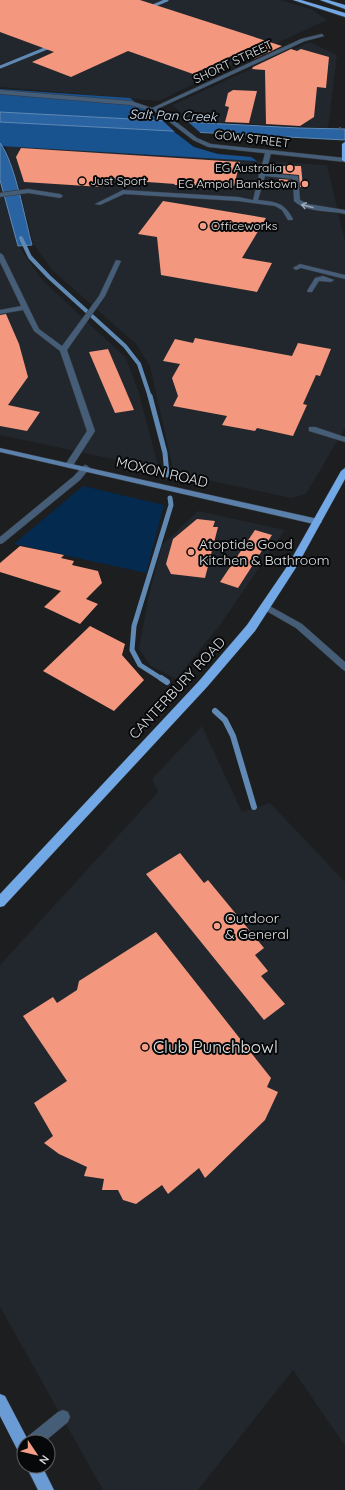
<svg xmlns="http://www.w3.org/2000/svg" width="345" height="1490" font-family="Quicksand,sans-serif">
	<rect width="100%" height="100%" fill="#1c1e20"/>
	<!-- built -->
	<g fill="#22272e">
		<polygon points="0,0 280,0 311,9 327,20 277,43 159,101 0,87"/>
		<polygon points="310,42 337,55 328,128 191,121 172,105"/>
		<polygon points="5,146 327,165 345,242 345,428 306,494 291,498 174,473 150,366 136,344 51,269 33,243 19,186"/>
		<polygon points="0,178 20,248 43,281 126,358 138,390 159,469 0,435"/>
		<polygon points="198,511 285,530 220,625 176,679 151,666 139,649 148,599 162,545"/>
		<polygon points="202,726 242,812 270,803 345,882 345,1446 293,1370 198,1490 103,1490 0,1307 0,965 158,792 152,779"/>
	</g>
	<!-- green -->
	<polygon fill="#052a50" points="83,486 164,505 146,573 14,544"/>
	<!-- forest -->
	<polygon fill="#185390" points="0,89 130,98 194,147 218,154 251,157 257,161 0,146"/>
	<!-- water -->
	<g fill="#2963a1" stroke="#6089b4">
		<polygon points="0,112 299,128 345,129 345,140 0,122"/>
		<path d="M0,143C15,162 25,220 32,245L18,246L0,180Z"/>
	</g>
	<!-- pier -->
	<polygon fill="#1c1e20" points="161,119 186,120 204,136 177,134"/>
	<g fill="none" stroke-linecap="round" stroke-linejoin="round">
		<!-- stream-far3 -->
		<g stroke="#6089b4" stroke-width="3">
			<polyline points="148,8 167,0"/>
			<polyline points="0,67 52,46"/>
		</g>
		<!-- stream-far2 -->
		<polyline stroke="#6089b4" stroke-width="4" points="21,238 30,257 49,277 125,346 139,364 150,397"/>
		<!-- stream-far1 -->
		<g stroke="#6089b4" stroke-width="5">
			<polyline points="150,396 165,453 167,475"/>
			<polyline points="162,679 140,665 132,650 134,626 171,505 170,498"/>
		</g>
		<!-- stream -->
		<g stroke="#6089b4" stroke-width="6">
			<polyline points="161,678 167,682"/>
			<polyline points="215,711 225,720 233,736 254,807"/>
		</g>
	</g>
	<!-- building -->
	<g fill="#f3977e">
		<polygon points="0,0 140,0 282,46 254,59 257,44 193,74 128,51 71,77 32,62 54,52 0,32"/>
		<polygon points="291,49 297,51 301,49 329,57 326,88 317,87 314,117 300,126 266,124 265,70 252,69 253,67"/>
		<polygon points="233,90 257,91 249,123 225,122 229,107 225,106 228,93"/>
		<polygon points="21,148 240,162 234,186 174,185 175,184 106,179 102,187 24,182 16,157"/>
		<polygon points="279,166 301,166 303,187 300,187 299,175 279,173"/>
		<polygon points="279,179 292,180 292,187 279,186"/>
		<polygon points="163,201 266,218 242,258 272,263 257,292 161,275 157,237 138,234"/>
		<polygon points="6,314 19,344 28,377 8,405 40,412 27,431 0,426 0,315"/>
		<polygon points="195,338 292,356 298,343 331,349 320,376 316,375 303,404 307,405 293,436 257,428 255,431 222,425 227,416 173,406 178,396 172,378 180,364 163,361 175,339 193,343"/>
		<polygon points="108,349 123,384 134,410 115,413 89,352"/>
		<polygon points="197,519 215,521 213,527 218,527 205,578 171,574 166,564 173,539"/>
		<polygon points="255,530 272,535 238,588 220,582"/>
		<polygon points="20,546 64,555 61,558 74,561 72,565 98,571 102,583 86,599 98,604 80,624 44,607 61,591 0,572 0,563"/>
		<polygon points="90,626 125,644 122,655 144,680 114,711 43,671"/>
		<polygon points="180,853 204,883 208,880 264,948 255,955 268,971 261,976 285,1004 264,1020 146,874"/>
		<polygon points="156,932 271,1078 267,1087 278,1092 265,1120 205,1178 199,1168 168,1194 162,1185 136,1204 123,1200 118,1190 102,1190 104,1179 84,1176 87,1167 59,1154 44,1143 53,1136 34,1103 67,1081 23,1016 53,997 57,1003 77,990 79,981"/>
	</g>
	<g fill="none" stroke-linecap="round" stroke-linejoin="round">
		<defs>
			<g id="service">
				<path d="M268,151L271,153L266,173L298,176L300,200L308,204L345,210V214C329,210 306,213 294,201L293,179L265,176L258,200C276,202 284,202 293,219L292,220H288L282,210L275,206L238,201L124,194L100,205L95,204L123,190L238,197L253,200L259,175L258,174L260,173L265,153Z"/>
				<polygon points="28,189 60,194 63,196 60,198 28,193 0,197 0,193"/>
				<polygon points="0,253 3,255 39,329 62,346 99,296 116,260 121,261 105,296 67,350 95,431 72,467 69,468 65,465 87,431 60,351 34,331 23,310 0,314 0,310 21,306 0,262"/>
				<polygon points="300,264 345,275 345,279 301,268 296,270 293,268"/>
				<polygon points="323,276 334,280 331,282 319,281 312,292 308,292 307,291 315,278"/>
				<polygon points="309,427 315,427 345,437 345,442 309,431"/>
				<polygon points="63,1410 68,1412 70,1417 68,1422 44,1442 25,1442 27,1437 58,1412"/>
			</g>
			<g id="minor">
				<polygon points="322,34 324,36 305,41 157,109 162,111 197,138 211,144 345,158 345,162 208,147 193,140 158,113 130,105 0,94 0,90 131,101 152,108 301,39"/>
				<polygon points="86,465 90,468 80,480 3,543 0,544 0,537 74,476 83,466"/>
				<polygon points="266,604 302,624 345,662 345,671 342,669 296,628 263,609 261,607 263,605"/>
			</g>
			<polygon id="secondary" points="0,448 318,519 322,522 318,525 0,452"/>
			<g id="primary">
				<polygon points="0,1394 5,1396 29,1442 24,1442 24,1456 19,1453 0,1416"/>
				<polygon points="26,1466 42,1466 54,1490 38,1490"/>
			</g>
			<g id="trunk">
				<polygon points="293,0 301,0 345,13 345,17"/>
				<polygon points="320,0 328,0 345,5 345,9"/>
				<polygon points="345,142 345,162 342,160 342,144"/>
				<polygon points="345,468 345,479 297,566 255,631 207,687 4,906 0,907 0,894 199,681 247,625 288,565 341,471"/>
			</g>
		</defs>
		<!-- service casing -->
		<use href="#service" stroke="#37393b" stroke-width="1"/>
		<!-- minor casing -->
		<use href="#minor" stroke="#37393b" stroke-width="1"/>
		<!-- secondary casing -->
		<use href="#secondary" stroke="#37393b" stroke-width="1"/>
		<!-- primary casing -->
		<use href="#primary" stroke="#37393b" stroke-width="1"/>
		<!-- trunk casing -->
		<use href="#trunk" stroke="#37393b" stroke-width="1"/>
		<!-- path -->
		<polyline stroke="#5a5c5e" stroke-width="1.5" stroke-dasharray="1 1" stroke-linecap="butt" points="340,127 340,133"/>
		<!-- service -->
		<use href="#service" fill="#465d78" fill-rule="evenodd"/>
		<!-- minor -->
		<use href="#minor" fill="#465d78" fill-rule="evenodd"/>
		<!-- secondary -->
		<use href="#secondary" fill="#5b80ac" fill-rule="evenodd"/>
		<!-- primary -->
		<use href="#primary" fill="#6b9bd4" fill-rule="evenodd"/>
		<!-- trunk -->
		<use href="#trunk" fill="#72a8e6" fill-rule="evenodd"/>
	</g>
	<!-- one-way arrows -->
	<defs><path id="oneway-shaft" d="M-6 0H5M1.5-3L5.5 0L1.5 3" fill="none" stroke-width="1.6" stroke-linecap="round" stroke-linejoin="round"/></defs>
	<use stroke="#9aa6b2" href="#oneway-shaft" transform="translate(307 206) rotate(-166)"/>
	<!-- markers -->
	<g fill="#f49e87" stroke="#070809" stroke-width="1.5">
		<circle cx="290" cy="168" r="4"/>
		<circle cx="82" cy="181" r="4"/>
		<circle cx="305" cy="184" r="4"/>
		<circle cx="203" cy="226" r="4"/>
		<circle cx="191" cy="552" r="4"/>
		<circle cx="217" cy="926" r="4"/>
		<circle cx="145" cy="1047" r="4"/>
	</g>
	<g text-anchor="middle" stroke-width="4" stroke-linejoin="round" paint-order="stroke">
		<!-- far-street labels -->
		<g font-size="12" fill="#dfe1e2" stroke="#070809">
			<text transform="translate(233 62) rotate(-25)" y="4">SHORT STREET</text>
			<text transform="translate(252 139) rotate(7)" y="4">GOW STREET</text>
		</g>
		<!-- far-poi labels -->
		<g font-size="12" fill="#dfe1e2" stroke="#070809" text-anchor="end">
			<text x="282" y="172">EG Australia</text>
			<text x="90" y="185" text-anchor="start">Just Sport</text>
			<text x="297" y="188">EG Ampol Bankstown</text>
			<text x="211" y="230" text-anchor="start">Officeworks</text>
		</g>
		<!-- far-water labels -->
		<g font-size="13" font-style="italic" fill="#d6e5f7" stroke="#070809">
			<text transform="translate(173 115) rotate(2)" y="5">Salt Pan Creek</text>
		</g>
		<!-- street labels -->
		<g font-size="14" fill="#dfe1e2" stroke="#070809">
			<text transform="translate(162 472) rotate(13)" y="5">MOXON ROAD</text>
			<text transform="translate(177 688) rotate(-47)" y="5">CANTERBURY ROAD</text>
		</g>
		<!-- poi labels -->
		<g font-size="14" fill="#dfe1e2" stroke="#070809" text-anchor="start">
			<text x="199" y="549">Atoptide Good<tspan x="199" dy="16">Kitchen &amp; Bathroom</tspan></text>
			<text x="225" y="923">Outdoor<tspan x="225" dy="16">&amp; General</tspan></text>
		</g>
		<!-- near-poi labels -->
		<g font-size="17" fill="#dfe1e2" stroke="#070809" text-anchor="start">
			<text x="153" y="1053">Club Punchbowl</text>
		</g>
	</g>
	<!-- north arrow -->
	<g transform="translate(36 1454) rotate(125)"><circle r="19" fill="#070809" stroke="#5d5f60"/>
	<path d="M0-3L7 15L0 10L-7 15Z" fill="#f49e87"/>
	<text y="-6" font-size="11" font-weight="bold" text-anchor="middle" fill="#dfe1e2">N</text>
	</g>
</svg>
